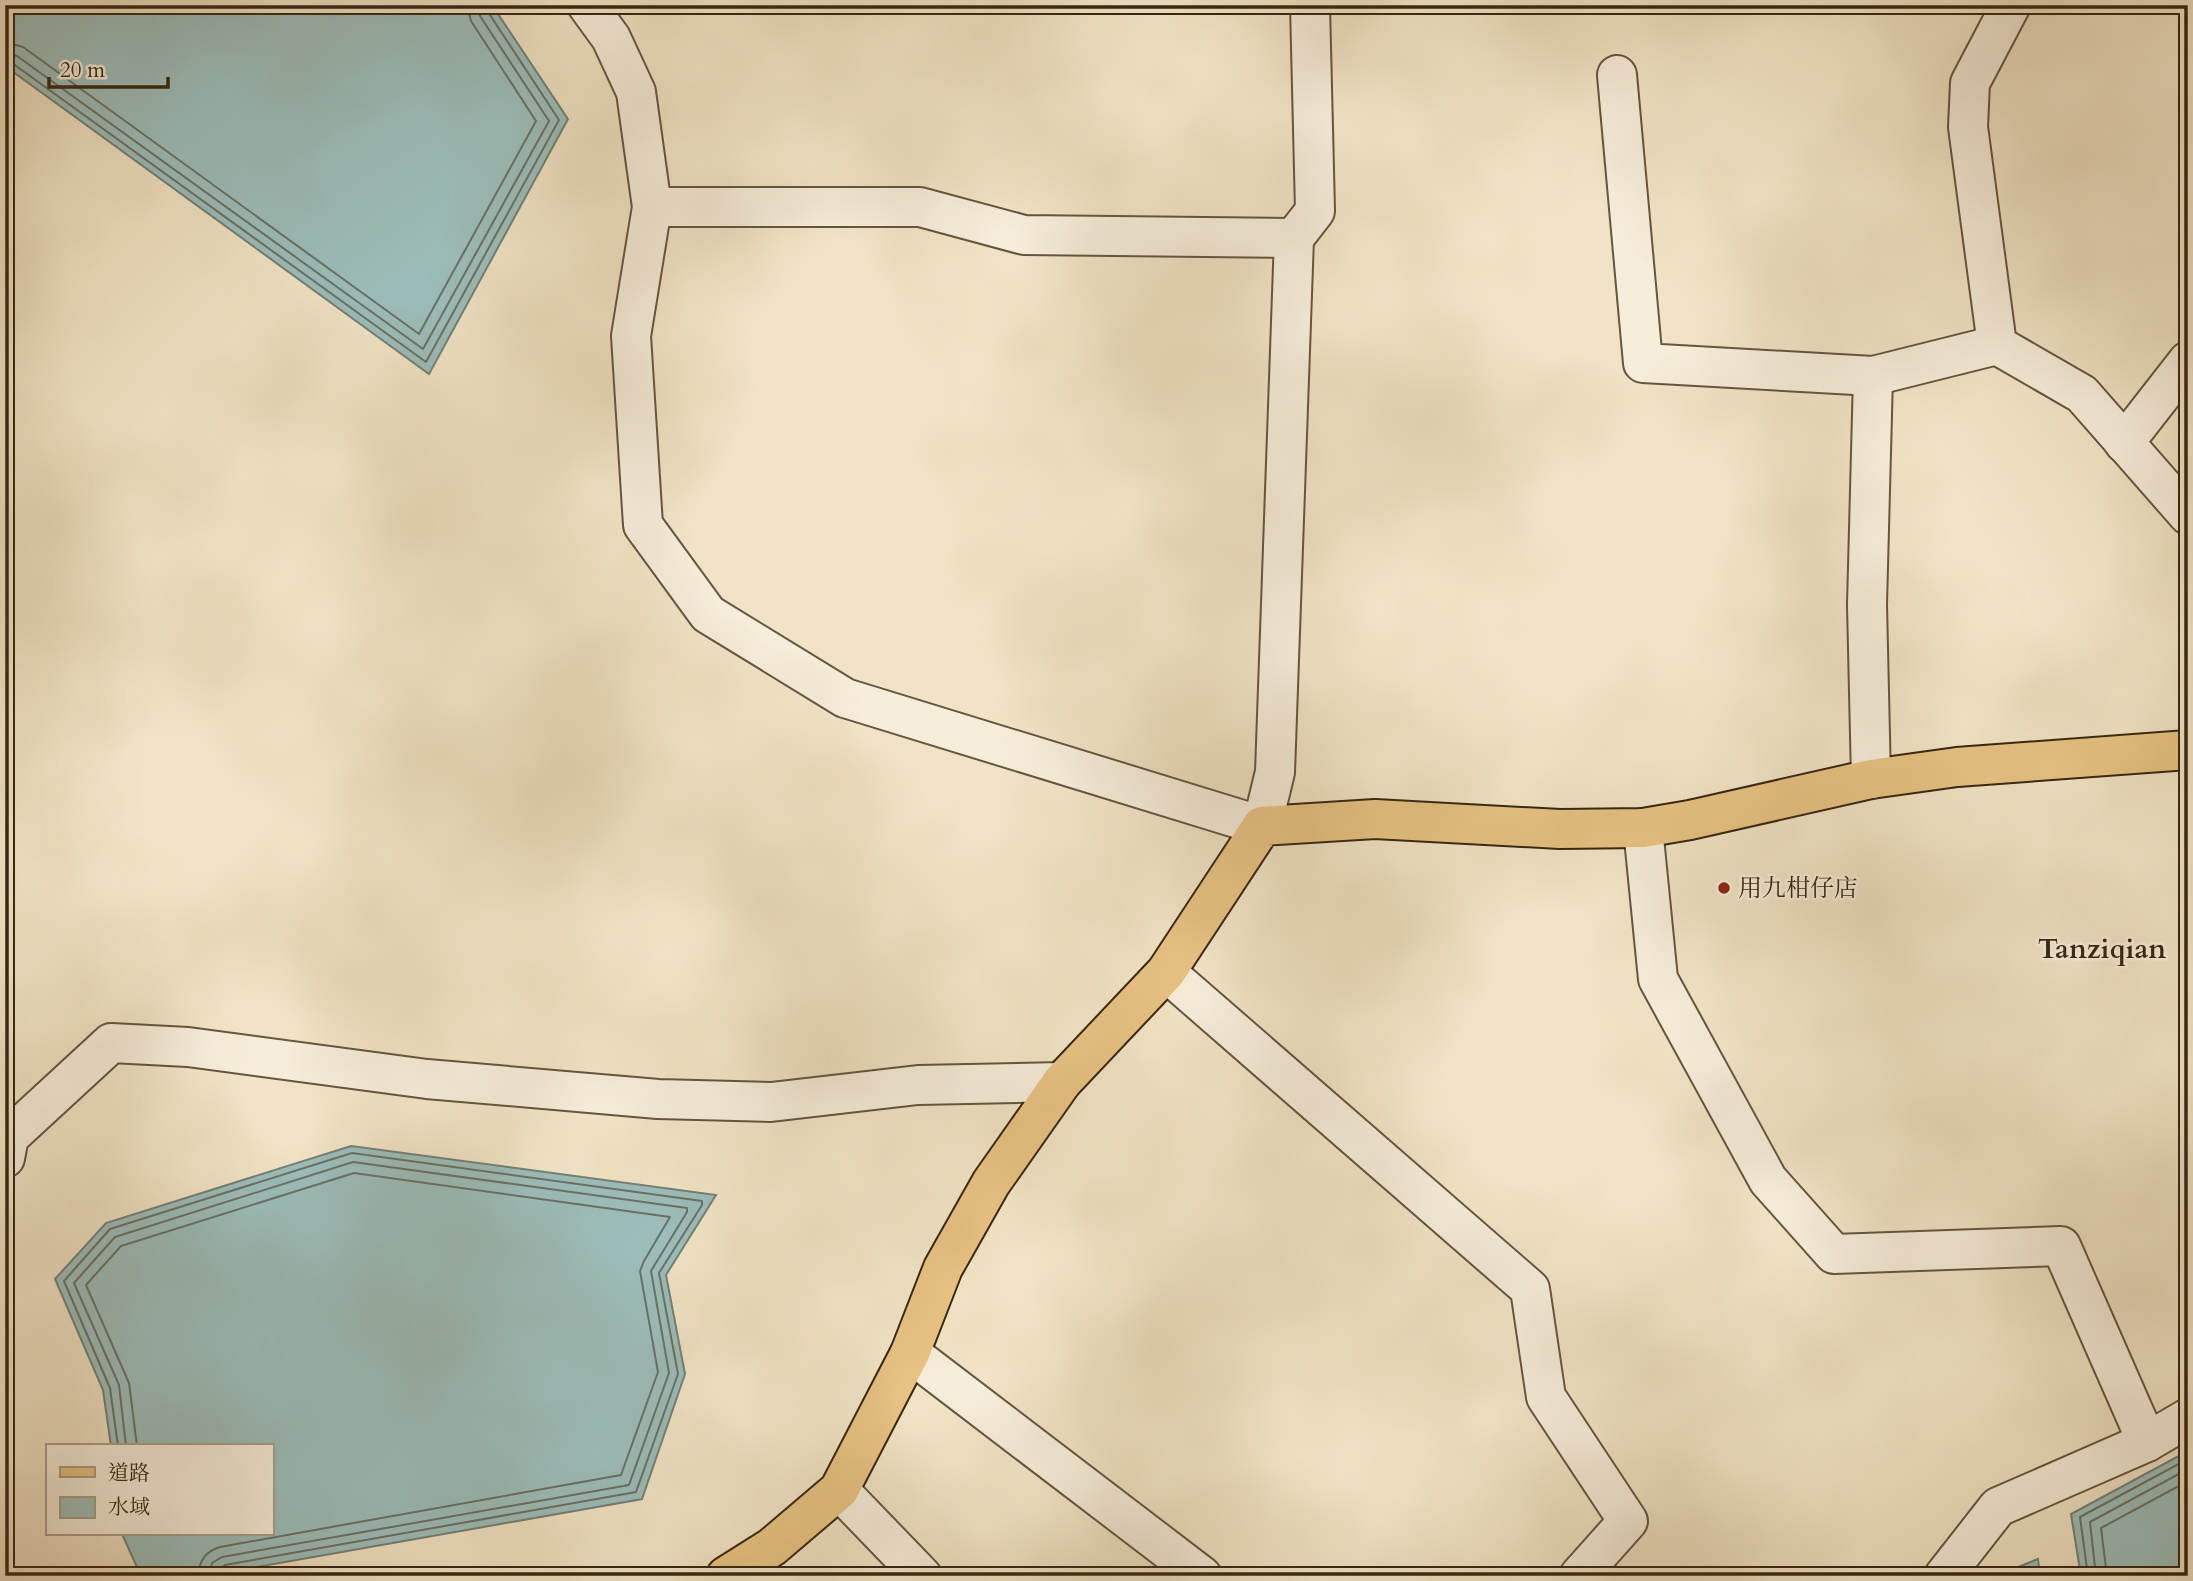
<svg xmlns="http://www.w3.org/2000/svg" width="2193" height="1581" font-family="Cardo,'Noto Serif TC',serif">
	<rect width="100%" height="100%" fill="#f1e4c6"/>
	<filter id="stains"><feTurbulence type="fractalNoise" baseFrequency=".00286" numOctaves="4"/><feColorMatrix values="0 0 0 0 .2 0 0 0 0 .09 0 0 0 0 .02 0 0 0 .5 -.17"/></filter>
	<radialGradient id="worn" r=".72"><stop offset=".6" stop-color="#630" stop-opacity="0"/><stop offset="1" stop-color="#630" stop-opacity=".3"/></radialGradient>
	<!-- water -->
	<g fill="#9cbebb" stroke="#738277" stroke-width="2">
		<polygon points="5,5 492,5 568,119 429,374 5,66"/>
		<polygon points="351,1146 716,1195 666,1275 685,1374 642,1499 206,1576 141,1576 122,1534 271,1534 271,1446 111,1446 103,1390 55,1279 106,1223"/>
		<polygon points="2188,1451 2188,1576 2081,1576 2071,1514"/>
		<polygon points="2038,1559 2040,1576 1996,1576"/>
	</g>
	<g fill="none" stroke-linecap="round" stroke-linejoin="round">
		<!-- shore -->
		<g stroke="#697266" stroke-width="2">
			<polyline points="5,42 23,47 419,334 536,121 471,21 467,5"/>
			<polyline points="5,52 17,56 423,349 549,121 480,16 478,5"/>
			<polyline points="5,61 12,63 426,362 559,120 488,12 487,5"/>
			<polyline points="118,1446 110,1388 64,1281 110,1229 352,1153 702,1201 702,1205 659,1273 678,1374 636,1492 225,1565 219,1569 218,1576"/>
			<polyline points="126,1446 119,1385 74,1283 115,1237 353,1162 687,1208 687,1212 651,1271 669,1373 629,1485 222,1557 212,1563 209,1576"/>
			<path d="M137,1446L129,1383L86,1285L121,1246L354,1173L670,1217L644,1261L640,1271L658,1372L621,1475L220,1547C206,1551 199,1561 198,1576"/>
			<polyline points="2088,1576 2080,1517 2188,1459"/>
			<polyline points="2096,1576 2090,1522 2188,1469"/>
			<polyline points="2107,1576 2101,1528 2188,1481"/>
		</g>
		<defs>
			<g id="minor">
				<polyline points="587,5 611,38 636,92 652,207 631,336 643,525 708,614 845,698 1262,826 1275,772 1294,238"/>
				<polyline points="2011,5 1970,83 1968,127 1997,345 2082,394 2188,515"/>
				<polyline points="1617,75 1643,363 1873,376 1997,345"/>
				<polyline points="652,207 920,207 1024,235 1294,238 1315,211 1310,5"/>
				<polyline points="2124,443 2188,361"/>
				<polyline points="1871,779 1867,605 1873,376"/>
				<polyline points="1643,828 1658,979 1768,1180 1834,1254 2061,1246 2147,1442"/>
				<polyline points="1166,972 1530,1289 1546,1397 1628,1521 1579,1576"/>
				<polyline points="5,1158 9,1137 111,1043 188,1047 427,1079 658,1099 771,1102 918,1085 1062,1082"/>
				<polyline points="910,1353 1202,1576"/>
				<polyline points="839,1490 922,1576"/>
				<polyline points="1944,1576 1998,1507 2147,1442 2188,1418"/>
			</g>
			<polyline id="major" points="726,1576 772,1547 839,1490 910,1353 943,1268 991,1183 1062,1082 1166,972 1262,826 1375,819 1560,829 1643,828 1690,820 1871,779 1957,767 2188,750"/>
		</defs>
		<!-- minor casing -->
		<use href="#minor" stroke="#65563e" stroke-width="42"/>
		<!-- major casing -->
		<use href="#major" stroke="#362711" stroke-width="42"/>
		<!-- minor -->
		<use href="#minor" stroke="#f6edda" stroke-width="38"/>
		<!-- major -->
		<use href="#major" stroke="#e8c283" stroke-width="38"/>
	</g>
	<!-- markers -->
	<circle fill="#8f2418" stroke="#f6edda" stroke-width="2.5" cx="1724" cy="888" r="7"/>
	<g text-anchor="middle" stroke-width="5" stroke-linejoin="round" paint-order="stroke">
		<!-- poi labels -->
		<g font-size="24" fill="#362711" stroke="#f6edda" text-anchor="start">
			<text x="1738" y="896">用九柑仔店</text>
		</g>
		<!-- quarter labels -->
		<g font-size="28" font-weight="bold" fill="#362711" stroke="#f6edda">
			<text x="2102" y="958">Tanziqian</text>
		</g>
	</g>
	<!-- margin -->
	<rect width="2193" height="1581" fill="none" stroke="#f1e4c6" stroke-width="28"/>
	<rect x="7" y="7" width="2179" height="1567" fill="none" stroke="#362711" stroke-width="3.5"/>
	<rect x="14" y="14" width="2165" height="1553" fill="none" stroke="#362711" stroke-width="2"/>
	<!-- legend -->
	<rect x="46" y="1444" width="228" height="91" fill="#f6edda" stroke="#a99e8a" stroke-width="2"/>
	<rect x="60" y="1467" width="35" height="10" fill="#e8c283" stroke="#a99e8a" stroke-width="2"/>
	<text x="108" y="1480" font-size="21" fill="#362711">道路</text>
	<rect x="60" y="1497" width="35" height="21" fill="#9cbebb" stroke="#a99e8a" stroke-width="2"/>
	<text x="108" y="1514" font-size="21" fill="#362711">水域</text>
	<!-- scale -->
	<path d="M49 77v10h119v-10" fill="none" stroke="#362711" stroke-width="3.5"/>
	<text x="60" y="77" font-size="21" fill="#362711" stroke="#f6edda" stroke-width="5" paint-order="stroke">20 m</text>
	<rect width="100%" height="100%" filter="url(#stains)"/>
	<rect width="100%" height="100%" fill="url(#worn)"/>
</svg>
